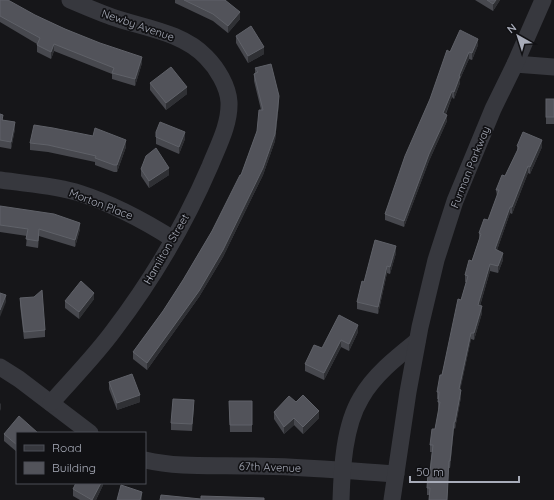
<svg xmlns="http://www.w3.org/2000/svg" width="554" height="500" font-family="Quicksand,sans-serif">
	<rect width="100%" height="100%" fill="#161619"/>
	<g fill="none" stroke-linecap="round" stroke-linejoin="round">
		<!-- minor -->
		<g stroke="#37383e" stroke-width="17">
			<polyline points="515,64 554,67"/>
			<path d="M0,180C26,184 54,185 79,193C113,204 143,220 173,239"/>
			<polyline points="0,367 19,379 90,433"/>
			<path d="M51,403C72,379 95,356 114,330C152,280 185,224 210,166C218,146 230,124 229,102C228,86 217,68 206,57C182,32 144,28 112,17C98,12 84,6 70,0"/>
			<path d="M145,460C179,468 215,465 249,466C298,466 347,471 396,474"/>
			<path d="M341,500C342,468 344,426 361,398C374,375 397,357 417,341"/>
			<polyline points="392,500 408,392 420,327 436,260 455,201 493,109 515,64 543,0"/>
		</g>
	</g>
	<!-- wall -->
	<g fill="#47484e">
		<polygon points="0,0 142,63 135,86 112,79 112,74 54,51 51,59 37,52 37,44 0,22"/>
		<polygon points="175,0 225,0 240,19 228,33 213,21 175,3"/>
		<polygon points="475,0 500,0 493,11"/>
		<polygon points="236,36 264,54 248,63 236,43"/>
		<polygon points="478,45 472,60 469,59 460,79 460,83 454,99 452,97 446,114 447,121 429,161 404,227 385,220 385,214 430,99 450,52"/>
		<polygon points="255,68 279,103 275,141 263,175 223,257 199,297 147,370 133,359 133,352 163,311 183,280 212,231 241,175 257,131 261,110 254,81 254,74 255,73"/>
		<polygon points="150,83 187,94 166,110 150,90"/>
		<rect x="546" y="99" width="8" height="25"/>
		<polygon points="0,114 3,120 15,129 11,149 0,147"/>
		<polygon points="156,132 185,139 179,154 156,144"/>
		<polygon points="30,143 126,147 117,172 114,172 95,165 95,162 48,152 30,150"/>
		<polygon points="517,146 542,147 530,174 528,173 512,214 510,213 497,250 503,260 498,273 490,271 480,306 482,313 474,340 471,339 460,390 461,397 455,429 454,428 450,468 449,468 429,495 427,495 427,488 432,452 430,452 430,445 435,429 439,409 438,409 438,399 437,399 437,392 466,282 465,282 465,275 472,261 479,240 479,233 488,220 497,196 496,190 505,176 517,151"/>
		<polygon points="141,169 169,175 149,188 141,176"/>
		<polygon points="0,206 80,229 75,247 39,236 38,248 26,246 27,236 0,232"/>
		<polygon points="396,253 390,274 387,273 378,314 357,309 357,302 364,282"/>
		<polygon points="20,298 45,330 45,337 24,339 20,305"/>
		<polygon points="94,299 79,319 65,308 65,301"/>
		<polygon points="358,332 349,351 341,347 324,380 305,371 305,364 322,348"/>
		<polygon points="109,382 140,402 117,410 109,389"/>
		<polygon points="229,401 252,401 252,432 230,432"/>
		<polygon points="296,402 319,418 303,434 294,425 284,434 274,419 274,412"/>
		<polygon points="194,407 192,431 171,430 171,423"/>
		<polygon points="17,433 17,452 4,441 4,434"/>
		<polygon points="103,483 103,485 96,500 80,500 73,496 73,489"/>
	</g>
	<!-- shaded-wall -->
	<g fill="#2f3034">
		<polygon points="496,0 500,0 493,11 493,4"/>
		<polygon points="240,12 240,19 228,33 228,26"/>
		<polygon points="478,39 478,45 472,60 472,53"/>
		<polygon points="54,44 54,51 51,59 51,52"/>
		<polygon points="264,47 264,54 248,63 248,56"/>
		<polygon points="469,52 469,59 460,79 460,83 454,99 454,92 459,76"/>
		<polygon points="142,57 142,63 135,86 135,79"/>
		<polygon points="187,87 187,94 166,110 166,103"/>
		<polygon points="452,91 452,97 443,120 443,113"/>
		<polygon points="279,96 279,103 275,141 263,175 223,257 199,297 147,370 147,363 199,291"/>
		<polygon points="447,115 447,121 429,161 404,227 404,221 429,154"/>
		<polygon points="15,122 15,129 11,149 11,142"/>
		<polygon points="185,132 185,139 179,154 179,147"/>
		<polygon points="126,140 126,147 117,172 117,165"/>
		<polygon points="542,140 542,147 530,174 530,167"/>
		<polygon points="528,166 528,173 512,214 512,207"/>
		<polygon points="169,168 169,175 149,188 149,181"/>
		<polygon points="510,207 510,213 495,256 495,249"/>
		<polygon points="80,223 80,229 75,247 75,240"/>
		<polygon points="39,229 39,236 38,248 38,241"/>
		<polygon points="396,246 396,253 390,274 390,267"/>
		<polygon points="503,253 503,260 498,273 498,266"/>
		<polygon points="490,264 490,271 478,312 478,305"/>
		<polygon points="387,266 387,273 378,314 378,307"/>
		<polygon points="94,293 94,299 79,319 79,312"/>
		<polygon points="6,295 6,302 0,317 0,310"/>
		<polygon points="482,306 482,313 474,340 474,333"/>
		<polygon points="358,325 358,332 349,351 349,344"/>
		<polygon points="471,333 471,339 459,396 459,389"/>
		<polygon points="341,340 341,347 324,380 324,373"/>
		<polygon points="461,390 461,397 455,429 455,422"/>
		<polygon points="140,395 140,402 117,410 117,403"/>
		<polygon points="1,403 1,409 0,411 0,404"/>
		<polygon points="319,411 319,418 303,434 303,427"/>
		<polygon points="294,418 294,425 284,434 284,427"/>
		<polygon points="454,422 454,428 450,468 450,461"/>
		<polygon points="101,483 103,483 103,485 96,500 92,500"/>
		<polygon points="142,492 142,500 140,500"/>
	</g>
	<!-- building -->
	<g fill="#52535a" stroke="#5f6168">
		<polygon points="0,0 8,0 35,15 65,29 100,43 142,57 135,79 112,73 114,68 54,44 51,52 37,45 40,38 0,16"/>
		<polygon points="184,0 225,0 240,12 228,26 213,14"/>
		<polygon points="487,0 496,0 493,4"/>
		<polygon points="251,26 264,47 248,56 236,36"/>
		<polygon points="460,30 478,39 472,53 469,52 459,76 460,76 454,92 452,91 443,113 447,115 429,154 404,221 385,214 405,156 430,99 447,50 450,52"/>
		<polygon points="271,64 279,96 275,134 263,168 223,250 199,291 147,363 133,352 163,311 183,280 212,231 240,175 241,175 257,131 259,110 263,110 254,74 258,72 255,68"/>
		<polygon points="171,67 187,87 166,103 150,83"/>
		<rect x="546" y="99" width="8" height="18"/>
		<polygon points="0,114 3,115 2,120 15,122 11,142 0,140"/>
		<polygon points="160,122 185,132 179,147 156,137 156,132"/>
		<polygon points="34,125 53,128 93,136 95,128 126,140 117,165 114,165 95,158 96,156 48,145 30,143"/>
		<polygon points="523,132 542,140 530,167 528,166 512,207 510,207 495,249 503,253 498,266 490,264 478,305 482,306 474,333 471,333 459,389 461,390 455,422 454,422 450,461 449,461 447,500 429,500 430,488 427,488 428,472 430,472 433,445 430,445 432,429 435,429 440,402 438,402 439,392 437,392 440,375 442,375 458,299 461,300 468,276 465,275 469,260 472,261 481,234 479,233 484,219 488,220 499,190 496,190 502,175 505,176 519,147 517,146"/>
		<polygon points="156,148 169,168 149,181 141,169 146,156"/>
		<polygon points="0,206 54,214 80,223 75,240 39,229 38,241 26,239 28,229 0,225"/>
		<polygon points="375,240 396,246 390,267 387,266 378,307 357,302 362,281 364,282"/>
		<polygon points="81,281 94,293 79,312 65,301"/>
		<polygon points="42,290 45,330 24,332 20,298 34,297"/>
		<polygon points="0,293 6,295 0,310"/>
		<polygon points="339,315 358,325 349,344 341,340 324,373 305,364 314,345 322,348"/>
		<polygon points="132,374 140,395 117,403 109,382"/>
		<polygon points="303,395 319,411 303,427 294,418 284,427 274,412 289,396 296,402"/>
		<polygon points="173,399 194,400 192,424 171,423"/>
		<polygon points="229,401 252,401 252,425 230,425"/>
		<polygon points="19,416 38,433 17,433 17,445 4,434"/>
		<polygon points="76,483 101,483 92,500 73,489"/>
		<polygon points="121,485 142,492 140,500 117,500"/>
		<polygon points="161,495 201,499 201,496 264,498 264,500 160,500"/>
	</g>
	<g text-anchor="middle" stroke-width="3.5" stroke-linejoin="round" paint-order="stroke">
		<!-- street labels -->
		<g font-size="11" fill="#a8acb9" stroke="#111114">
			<text transform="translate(138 25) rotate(19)" y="4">Newby Avenue</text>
			<text transform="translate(470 167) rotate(-68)" y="4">Furman Parkway</text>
			<text transform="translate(101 204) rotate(21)" y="4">Morton Place</text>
			<text transform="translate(166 249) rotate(-60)" y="4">Hamilton Street</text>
			<text transform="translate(270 467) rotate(2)" y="4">67th Avenue</text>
		</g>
	</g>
	<!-- legend -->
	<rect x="16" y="432" width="130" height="52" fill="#111114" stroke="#4d4f56"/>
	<rect x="24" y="445" width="20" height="6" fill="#37383e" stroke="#4d4f56"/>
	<text x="52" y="452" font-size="12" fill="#a8acb9">Road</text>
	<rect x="24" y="462" width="20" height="12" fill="#52535a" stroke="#4d4f56"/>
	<text x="52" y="472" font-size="12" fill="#a8acb9">Building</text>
	<!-- north arrow -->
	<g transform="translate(518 36) rotate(321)" stroke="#111114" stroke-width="3" paint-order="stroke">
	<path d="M0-3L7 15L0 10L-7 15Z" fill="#a8acb9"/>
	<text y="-6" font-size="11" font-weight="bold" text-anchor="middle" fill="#a8acb9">N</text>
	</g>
	<!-- scale -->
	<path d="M410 476v6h109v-6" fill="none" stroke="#a8acb9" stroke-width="2"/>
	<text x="416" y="476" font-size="12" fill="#a8acb9" stroke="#111114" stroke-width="3" paint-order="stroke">50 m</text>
</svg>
